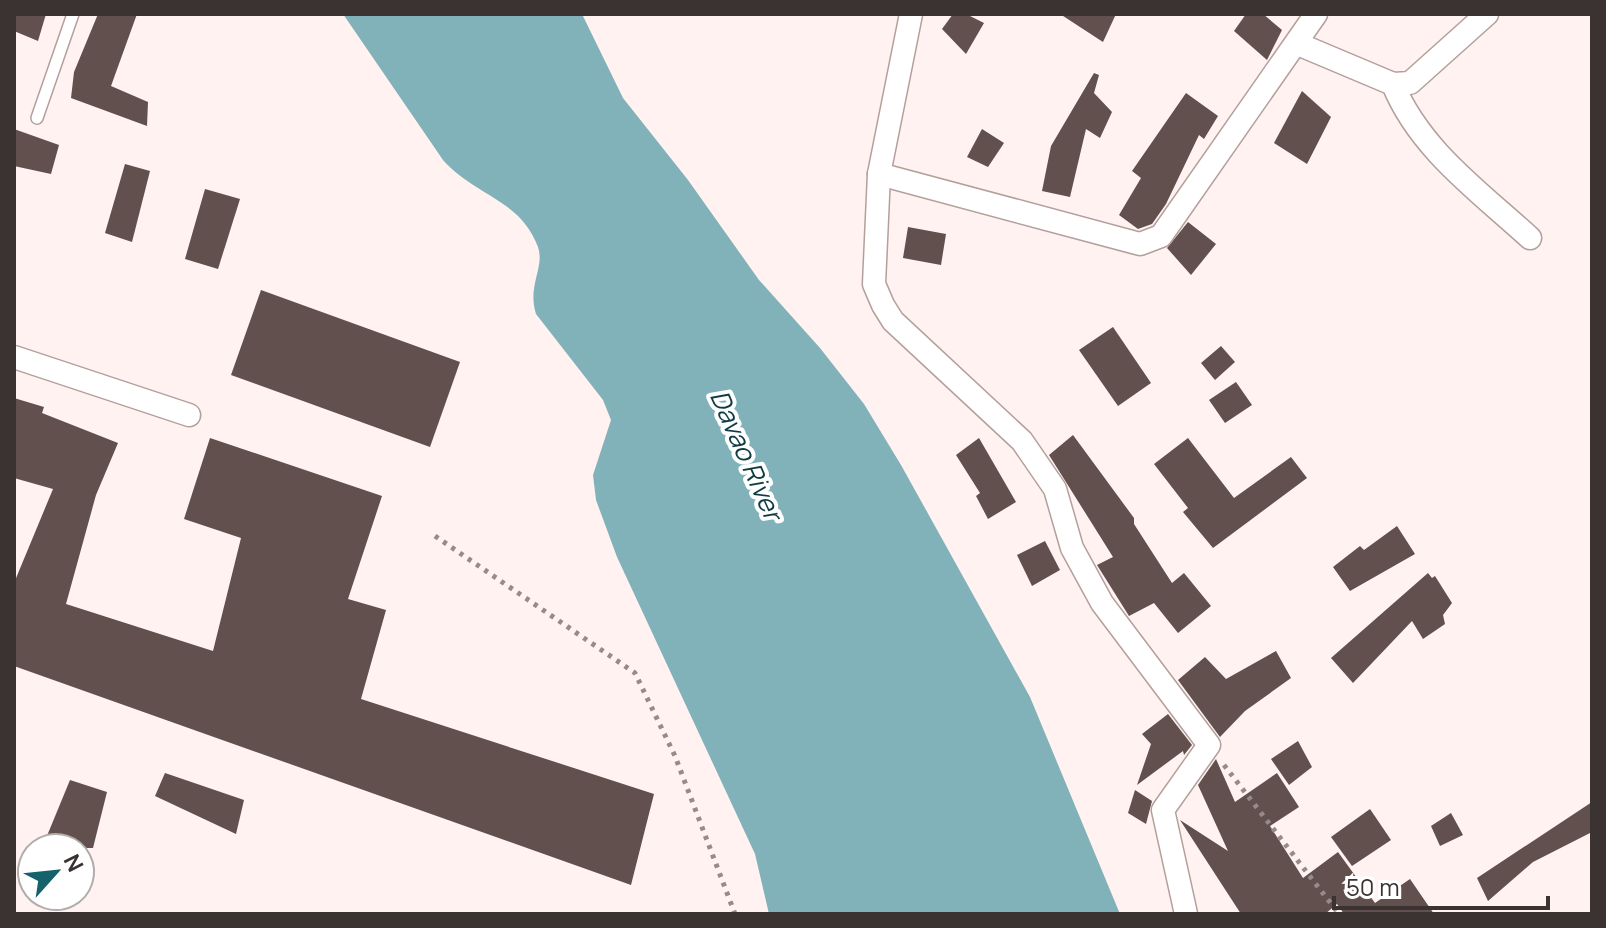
<svg xmlns="http://www.w3.org/2000/svg" width="1606" height="928" font-family="Manrope,sans-serif">
	<rect width="100%" height="100%" fill="#fff2f0"/>
	<!-- water -->
	<path fill="#82b2b9" d="M343,14H582L623,98L688,180L759,280L820,348L864,404L901,465L1030,697L1120,914H769L755,854L617,557L596,500L593,475L611,420L603,400L536,314C527,285 545,268 538,247C520,199 475,196 443,160Z"/>
	<!-- building -->
	<g fill="#61504d">
		<polygon points="14,14 46,14 38,41 14,31"/>
		<polygon points="98,14 137,14 111,86 148,102 147,126 71,98 74,72"/>
		<polygon points="953,14 966,14 984,23 966,54 942,29"/>
		<polygon points="1060,14 1116,14 1103,42"/>
		<polygon points="1246,14 1263,14 1282,30 1267,60 1234,31"/>
		<polygon points="1094,73 1099,75 1094,93 1112,112 1100,138 1086,129 1070,197 1042,191 1051,146"/>
		<polygon points="1302,91 1331,117 1307,164 1274,143"/>
		<polygon points="1186,93 1218,116 1204,139 1199,135 1166,204 1152,224 1138,229 1119,215 1141,178 1132,171"/>
		<polygon points="14,129 59,145 51,174 14,166"/>
		<polygon points="982,129 1004,143 988,167 967,157"/>
		<polygon points="125,164 150,171 132,242 105,233"/>
		<polygon points="205,189 240,199 218,269 185,259"/>
		<polygon points="1188,222 1216,244 1191,275 1167,248"/>
		<polygon points="908,227 946,234 941,265 903,258"/>
		<polygon points="261,290 460,362 430,447 231,375"/>
		<polygon points="1113,327 1151,383 1118,406 1079,350"/>
		<polygon points="1221,346 1235,362 1215,380 1201,363"/>
		<polygon points="1236,382 1252,405 1225,423 1209,400"/>
		<polygon points="14,398 44,407 42,413 118,443 96,495 66,604 213,651 241,538 184,519 210,438 382,496 348,599 386,610 361,699 654,794 631,885 14,666 14,583 53,489 14,478"/>
		<polygon points="1073,435 1134,518 1134,524 1172,583 1184,573 1211,606 1178,633 1154,603 1129,616 1097,565 1113,557 1049,455"/>
		<polygon points="979,438 1016,502 988,519 976,496 980,493 956,455"/>
		<polygon points="1188,438 1234,498 1291,457 1307,478 1213,548 1183,512 1188,508 1154,464"/>
		<polygon points="1397,526 1415,554 1350,591 1333,567 1360,546 1364,550"/>
		<polygon points="1045,541 1060,570 1032,586 1017,555"/>
		<polygon points="1428,573 1432,578 1435,576 1452,603 1443,615 1445,624 1423,639 1412,621 1353,683 1331,658"/>
		<polygon points="1276,651 1291,678 1245,711 1220,737 1178,680 1205,657 1226,679"/>
		<polygon points="1168,714 1192,745 1184,755 1183,751 1137,785 1151,744 1142,734"/>
		<polygon points="1298,741 1312,767 1289,785 1271,759"/>
		<polygon points="1216,759 1235,802 1277,773 1299,807 1270,826 1303,878 1338,852 1375,903 1410,879 1434,914 1344,914 1337,904 1325,914 1241,914 1180,820 1228,851 1198,785"/>
		<polygon points="165,773 244,800 236,834 155,796"/>
		<polygon points="70,780 107,792 93,848 42,848"/>
		<polygon points="1135,790 1152,801 1146,824 1128,813"/>
		<polygon points="1592,802 1592,832 1533,862 1488,901 1477,878"/>
		<polygon points="1370,809 1391,840 1352,866 1331,837"/>
		<polygon points="1451,813 1463,835 1440,846 1431,826"/>
	</g>
	<g fill="none" stroke-linecap="round" stroke-linejoin="round">
		<defs>
			<polyline id="service" points="37,118 73,14"/>
			<g id="minor">
				<polyline points="911,14 879,174 874,284 883,305 893,321 1022,441 1055,489 1072,548 1102,603 1209,745 1163,810 1186,914"/>
				<polyline points="1298,44 1393,84 1410,83 1487,14"/>
				<path d="M1393,84C1419,149 1480,192 1530,238"/>
				<polyline points="879,174 1140,244 1161,236 1316,14"/>
				<polyline points="14,357 189,415"/>
			</g>
		</defs>
		<!-- service casing -->
		<use href="#service" stroke="#b3a09c" stroke-width="14"/>
		<!-- minor casing -->
		<use href="#minor" stroke="#b3a09c" stroke-width="25"/>
		<!-- path -->
		<g stroke="#958b89" stroke-width="5" stroke-dasharray="4 6" stroke-linecap="butt">
			<polyline points="435,536 635,673 675,756 735,914"/>
			<polyline points="1224,765 1339,914"/>
		</g>
		<!-- service -->
		<use href="#service" stroke="#fff" stroke-width="11"/>
		<!-- minor -->
		<use href="#minor" stroke="#fff" stroke-width="22"/>
	</g>
	<g text-anchor="middle" stroke-width="8" stroke-linejoin="round" paint-order="stroke">
		<!-- water labels -->
		<g font-size="26" font-style="italic" fill="#0f3c43" stroke="#fff">
			<text transform="translate(746 455) rotate(66)" y="9">Davao River</text>
		</g>
	</g>
	<!-- border -->
	<rect width="1606" height="928" fill="none" stroke="#3b3331" stroke-width="32"/>
	<!-- north arrow -->
	<g transform="translate(56 872) rotate(63)"><circle r="38" fill="#ffffff" stroke="#b1adad" stroke-width="2"/>
	<path d="M0-6L14 30L0 20L-14 30Z" fill="#15626d"/>
	<text y="-12" font-size="22" font-weight="bold" text-anchor="middle" fill="#3b3331">N</text>
	</g>
	<!-- scale -->
	<path d="M1334 896v12h214v-12" fill="none" stroke="#3b3331" stroke-width="4"/>
	<text x="1346" y="896" font-size="24" fill="#3b3331" stroke="#ffffff" stroke-width="6" paint-order="stroke">50 m</text>
</svg>
